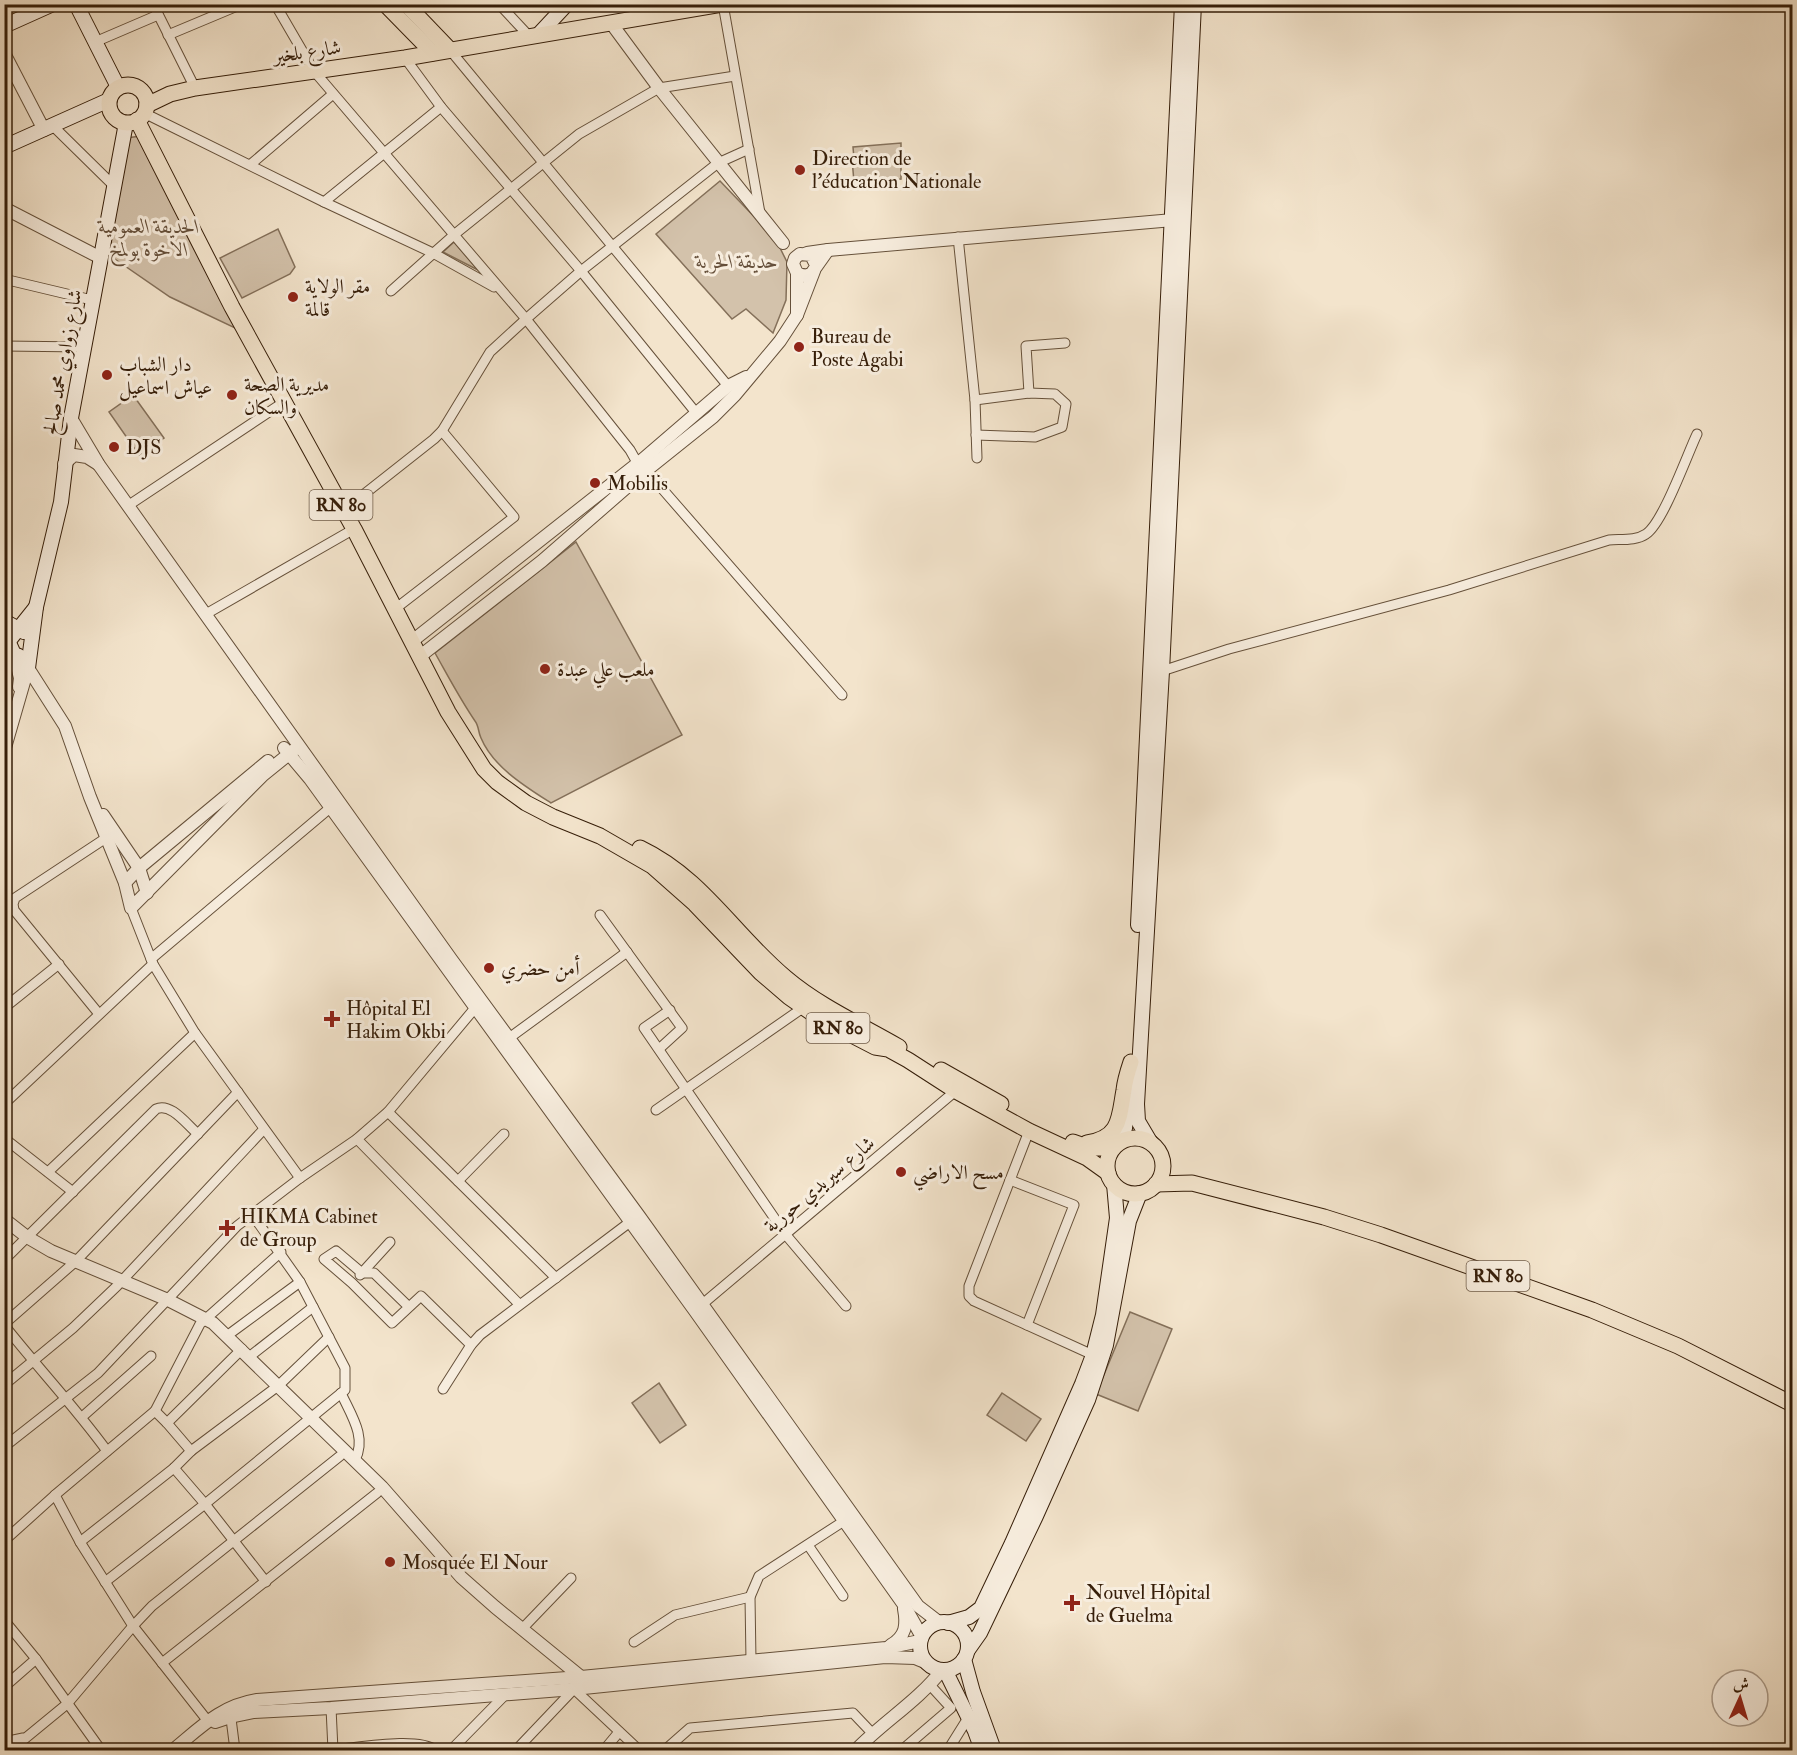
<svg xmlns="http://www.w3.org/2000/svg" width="1797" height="1755" font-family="'IM FELL Double Pica',Amiri,serif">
	<rect width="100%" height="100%" fill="#f3e4cc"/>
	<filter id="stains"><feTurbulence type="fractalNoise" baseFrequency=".00333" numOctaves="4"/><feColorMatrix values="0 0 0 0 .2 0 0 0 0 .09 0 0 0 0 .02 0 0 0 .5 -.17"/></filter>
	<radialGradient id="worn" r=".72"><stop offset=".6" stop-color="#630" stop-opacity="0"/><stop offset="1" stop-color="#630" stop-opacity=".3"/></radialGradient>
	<!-- green -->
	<g fill="#d3c2ab" stroke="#84705a" stroke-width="1.5">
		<polygon points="141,136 235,328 170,297 109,255 126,138"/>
		<polygon points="901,143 901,179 854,182 852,159 854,159 853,147"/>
		<polygon points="720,181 766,229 778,244 787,262 786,300 773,333 746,309 732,319 656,234"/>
		<polygon points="278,229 295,267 290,274 242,298 220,258"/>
		<polygon points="454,242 478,270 443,252"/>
		<polygon points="133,395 164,438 139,455 109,412"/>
		<path d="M576,542L682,735L551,803C526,787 493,767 481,738C478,732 479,726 475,721C460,699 448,676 435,653Z"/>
		<polygon points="1130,1312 1172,1329 1138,1411 1096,1394"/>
		<polygon points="659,1383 686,1425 660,1443 632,1403"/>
		<polygon points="1002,1393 1041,1419 1026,1441 987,1415"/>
	</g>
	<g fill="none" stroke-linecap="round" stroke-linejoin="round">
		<defs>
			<g id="minor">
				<polyline points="153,4 195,88"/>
				<polyline points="275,4 314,71 526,319 630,450 643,473 658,484"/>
				<polyline points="499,4 529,36"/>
				<polyline points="723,4 760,213"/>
				<polyline points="168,35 242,4"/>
				<polyline points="95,42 158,15"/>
				<polyline points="450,50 728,386"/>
				<polyline points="405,58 441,107 581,271 697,414"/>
				<polyline points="144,113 324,202 433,253 494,287"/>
				<polyline points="53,126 113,185"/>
				<polyline points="250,165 333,94"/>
				<polyline points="324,202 441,107"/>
				<polyline points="958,237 975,400 977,458"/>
				<polyline points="4,279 92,300"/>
				<polyline points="391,291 455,234 579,134 659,88 735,76"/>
				<polyline points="4,346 84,347"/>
				<polyline points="1029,393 1026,346 1065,343"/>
				<polyline points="975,400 1029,393 1055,394 1066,404 1062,427 1035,437 976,435"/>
				<polyline points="656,479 658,484 842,695"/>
				<polyline points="129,505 284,402"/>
				<polyline points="344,510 434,439 442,431 490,352 526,319 581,271 718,163 749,149"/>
				<polyline points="395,609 514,517 442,431"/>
				<polyline points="206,614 354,529"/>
				<path d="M1162,671L1229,649L1449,590L1609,540C1621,539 1636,541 1646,534C1663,523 1687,455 1697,434"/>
				<polyline points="131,908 153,964 195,1033 300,1178"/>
				<polyline points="600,915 682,1028 659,1049"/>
				<polyline points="151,959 330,808"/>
				<polyline points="4,1008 59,964"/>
				<polyline points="670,1010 644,1028 786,1235 846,1306"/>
				<polyline points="99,1014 14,910 13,904 15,898 106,838"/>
				<polyline points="505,1041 627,952"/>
				<polyline points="4,1104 153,964"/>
				<polyline points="656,1110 807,1005"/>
				<polyline points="388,1112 556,1278"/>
				<polyline points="1029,1131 969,1286 969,1296 974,1301 1093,1355"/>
				<polyline points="4,1138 73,1192"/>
				<polyline points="357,1139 519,1304"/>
				<polyline points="48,1172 195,1033"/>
				<polyline points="1010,1180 1074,1205 1027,1325"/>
				<polyline points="458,1181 504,1134"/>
				<path d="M4,1260L156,1109C171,1102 187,1125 198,1134"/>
				<polyline points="360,1275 390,1242"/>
				<polyline points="409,1307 374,1273 362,1273 336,1251 324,1259 352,1283 392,1323 421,1296 471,1345"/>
				<polyline points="699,1307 959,1088"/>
				<polyline points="4,1324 76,1261 238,1092"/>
				<path d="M4,1325C38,1368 75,1407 107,1451"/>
				<polyline points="228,1335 300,1282"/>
				<polyline points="249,1357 313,1307"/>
				<polyline points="4,1385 73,1328 117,1286 264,1129"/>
				<polyline points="443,1389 471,1345 480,1335 634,1219"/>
				<path d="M341,1393C351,1415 367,1437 355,1460"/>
				<polyline points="155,1411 167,1423 191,1451"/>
				<polyline points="82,1417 151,1356"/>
				<polyline points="167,1423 242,1349"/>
				<polyline points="4,1447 98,1373 237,1226 300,1178 357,1139 388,1112 475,1008"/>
				<polyline points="174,1468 205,1504 266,1582"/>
				<polyline points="55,1495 80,1542 133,1626 207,1720"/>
				<polyline points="4,1541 55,1495 155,1411 200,1324 281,1252"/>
				<polyline points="80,1542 174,1468 191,1451 278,1386 329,1337"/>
				<polyline points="808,1545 843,1596"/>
				<polyline points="105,1582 205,1504 345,1390 345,1368 300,1282 252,1214"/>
				<polyline points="4,1620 36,1659 101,1750"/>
				<polyline points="522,1629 571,1578"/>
				<polyline points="634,1642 675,1615 750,1597"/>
				<polyline points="751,1661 750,1597 759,1576 844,1521"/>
				<polyline points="162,1663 377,1493"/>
				<polyline points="4,1687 36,1659"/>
				<polyline points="331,1708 333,1750"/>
				<polyline points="230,1711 235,1750"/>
				<polyline points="4,1742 23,1738"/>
				<polyline points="11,1750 67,1704 133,1626 152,1606 340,1456"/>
				<path d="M328,1750C352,1749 417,1736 435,1750"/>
				<polyline points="451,1750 505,1695"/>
				<polyline points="516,1750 574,1689 639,1750"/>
				<polyline points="604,1750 619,1732"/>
				<polyline points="665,1750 690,1728 853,1713 872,1733"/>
				<polyline points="902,1750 951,1708 930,1685"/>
				<polyline points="948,1750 968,1718"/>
			</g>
			<g id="tertiary">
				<polyline points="611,23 659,88 783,243"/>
				<polyline points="4,53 44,130"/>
				<polyline points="4,208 99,257"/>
				<polyline points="828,250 1173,220"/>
				<polyline points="807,253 828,250 811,274 804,276 797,273 793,264 795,258 800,254 811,255 816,265"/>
				<polyline points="797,273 797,315 814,271"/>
				<polyline points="71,418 99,465 451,959 639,1216 918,1606 940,1623"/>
				<polyline points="64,464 74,455 87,457 98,464"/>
				<polyline points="411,642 642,460 728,386 746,377"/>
				<polyline points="14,654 20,678 19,687"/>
				<polyline points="419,657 542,561 643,473 713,417 735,395 780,341 797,315"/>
				<polyline points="28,668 65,726 90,797 125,883 131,908 263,775 294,750"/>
				<polyline points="284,748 310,779 695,1311 904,1605 922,1637"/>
				<polyline points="4,751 28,668"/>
				<polyline points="103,815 139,868 147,893"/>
				<polyline points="125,883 139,868 268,761"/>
				<polyline points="4,1219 27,1237 51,1251 168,1300 213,1323 382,1487 461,1577 495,1607 581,1677 574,1689"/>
				<path d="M891,1645C906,1636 907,1625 904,1609"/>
				<polyline points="215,1722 230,1717 254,1712 331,1708 574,1689 885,1657 915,1658 927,1663"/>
				<path d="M173,1750C200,1728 220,1706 257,1700L581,1677L886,1648L915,1642L921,1644"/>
				<path d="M856,1750C883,1722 918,1701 942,1670"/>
			</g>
			<g id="secondary">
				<polyline points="76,4 118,87"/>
				<polyline points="4,26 53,4"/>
				<polyline points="539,34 567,4"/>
				<polyline points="4,147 109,100"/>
				<polyline points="4,621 24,632"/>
				<polyline points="5,634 14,654 19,656 28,668"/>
				<polyline points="8,642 36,607"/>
				<polyline points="28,668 36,607 61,502 71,418 126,123"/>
				<polyline points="1138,925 1182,4"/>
				<polyline points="1119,1143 1125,1128 1128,1100"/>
				<polyline points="1151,1143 1138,1121 1137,1104 1162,671 1194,4"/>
				<circle cx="944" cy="1646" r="24"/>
				<polyline points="948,1623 969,1617 981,1608 1012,1543 1082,1384 1093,1355 1103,1315 1117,1218 1114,1184"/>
				<polyline points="968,1650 980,1633 1036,1516 1088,1400 1106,1345 1129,1221 1140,1193"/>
				<polyline points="964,1659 973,1692 994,1750"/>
				<polyline points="945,1670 975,1731 982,1750"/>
			</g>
			<g id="primary">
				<polyline points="385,4 433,53"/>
				<polyline points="406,4 450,50"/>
				<circle cx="128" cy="104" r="19"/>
				<polyline points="147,105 170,94 195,88 405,58 722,4"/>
				<polyline points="137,120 232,307 354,529 448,712 484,769 497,782 526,803 553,817 600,836 652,866 695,904 761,973 789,997 819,1018 875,1047 888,1049 908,1060 956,1091 1029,1131 1087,1158 1108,1173"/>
				<path d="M640,848C703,878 734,935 786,978C819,1006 861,1025 899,1047"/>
				<polyline points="941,1070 1001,1104"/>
				<circle cx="1135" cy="1166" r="28"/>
				<polyline points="1073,1142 1090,1148 1113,1148"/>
				<path d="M1087,1143C1121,1138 1119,1117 1124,1090C1125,1080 1128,1071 1131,1062"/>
				<polyline points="1156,1184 1192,1183 1324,1217 1381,1235 1592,1310 1678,1346 1792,1404"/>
			</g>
		</defs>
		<!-- minor casing -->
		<use href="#minor" stroke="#65503a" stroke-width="11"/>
		<!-- tertiary casing -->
		<use href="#tertiary" stroke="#65503a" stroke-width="14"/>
		<!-- secondary casing -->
		<use href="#secondary" stroke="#361e09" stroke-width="16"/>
		<!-- primary casing -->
		<use href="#primary" stroke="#361e09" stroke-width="17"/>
		<!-- minor -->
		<use href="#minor" stroke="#f7edde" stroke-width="9"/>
		<!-- tertiary -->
		<use href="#tertiary" stroke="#f7edde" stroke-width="12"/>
		<!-- secondary -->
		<use href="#secondary" stroke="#f7edde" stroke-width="14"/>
		<!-- primary -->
		<use href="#primary" stroke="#f3e4cc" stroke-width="15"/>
	</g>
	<!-- markers -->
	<g fill="#8f2418" stroke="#f7edde" stroke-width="2">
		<circle cx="800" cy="170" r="6"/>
		<circle cx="293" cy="297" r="6"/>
		<circle cx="799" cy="347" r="6"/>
		<circle cx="107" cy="375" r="6"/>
		<circle cx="232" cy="395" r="6"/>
		<circle cx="114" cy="447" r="6"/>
		<circle cx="595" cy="483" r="6"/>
		<circle cx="545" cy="669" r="6"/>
		<circle cx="489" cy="968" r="6"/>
		<path d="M329 1010h6v6h6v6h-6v6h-6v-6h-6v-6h6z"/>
		<circle cx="901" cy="1172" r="6"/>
		<path d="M224 1219h6v6h6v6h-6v6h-6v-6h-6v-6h6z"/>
		<circle cx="390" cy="1562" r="6"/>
		<path d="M1069 1594h6v6h6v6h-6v6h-6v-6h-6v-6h6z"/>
	</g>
	<g text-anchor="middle" stroke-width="6" stroke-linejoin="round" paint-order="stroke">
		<!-- shield labels -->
		<g fill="#f7edde" stroke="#705c49" stroke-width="1.5">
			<rect x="309.5" y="490" width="63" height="30" rx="4.5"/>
			<rect x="806.5" y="1013" width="63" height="30" rx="4.5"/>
			<rect x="1466.5" y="1261" width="63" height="30" rx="4.5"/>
		</g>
		<g font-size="18" font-weight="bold" fill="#361e09">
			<text x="341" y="511">RN 80</text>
			<text x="838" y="1034">RN 80</text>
			<text x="1498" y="1282">RN 80</text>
		</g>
		<!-- street labels -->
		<g font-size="20" fill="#361e09" stroke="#f7edde">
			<text transform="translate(307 51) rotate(-8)" y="7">شارع بلخير</text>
			<text transform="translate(62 362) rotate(-80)" y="7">شارع زواوي محمد صالح</text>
			<text transform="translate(819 1184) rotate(-40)" y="7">شارع سيريدي حورية</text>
		</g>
		<!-- poi labels -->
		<g font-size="20" fill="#361e09" stroke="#f7edde" text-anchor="start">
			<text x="812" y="165">Direction de<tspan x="812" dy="23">l'éducation Nationale</tspan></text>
			<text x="305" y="293">مقر الولاية<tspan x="305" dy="23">قالمة</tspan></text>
			<text x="811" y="343">Bureau de<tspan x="811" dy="23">Poste Agabi</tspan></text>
			<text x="119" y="371">دار الشباب<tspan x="119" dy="23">عياش اسماعيل</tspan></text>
			<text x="244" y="391">مديرية الصحة<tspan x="244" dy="23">والسكان</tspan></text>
			<text x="126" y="454">DJS</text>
			<text x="607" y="490">Mobilis</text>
			<text x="557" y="676">ملعب علي عبدة</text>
			<text x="501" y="975">أمن حضري</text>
			<text x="346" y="1015">Hôpital El<tspan x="346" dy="23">Hakim Okbi</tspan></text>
			<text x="913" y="1179">مسح الاراضي</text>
			<text x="240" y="1223">HIKMA Cabinet<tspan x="240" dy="23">de Group</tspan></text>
			<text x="402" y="1569">Mosquée El Nour</text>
			<text x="1086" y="1599">Nouvel Hôpital<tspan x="1086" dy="23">de Guelma</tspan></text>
		</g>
		<!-- park labels -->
		<g font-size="20" font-style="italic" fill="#654f3a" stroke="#f7edde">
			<text x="149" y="233">الحديقة العمومية<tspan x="149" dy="23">الاخوة بولمخ</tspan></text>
			<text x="737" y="268">حديقة الحرية</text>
		</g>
	</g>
	<!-- margin -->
	<rect width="1797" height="1755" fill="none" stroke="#f3e4cc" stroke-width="24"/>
	<rect x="6" y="6" width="1785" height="1743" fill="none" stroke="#361e09" stroke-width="3"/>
	<rect x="12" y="12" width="1773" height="1731" fill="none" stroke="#361e09" stroke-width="1.5"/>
	<!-- north arrow -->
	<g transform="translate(1740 1698) rotate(4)"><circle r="28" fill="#f7edde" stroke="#aa9a89" stroke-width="1.5"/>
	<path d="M0-4.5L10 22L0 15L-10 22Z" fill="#8f2418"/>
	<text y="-9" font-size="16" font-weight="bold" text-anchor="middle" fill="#361e09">ش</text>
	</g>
	<rect width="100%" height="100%" filter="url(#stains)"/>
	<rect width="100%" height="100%" fill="url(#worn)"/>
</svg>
